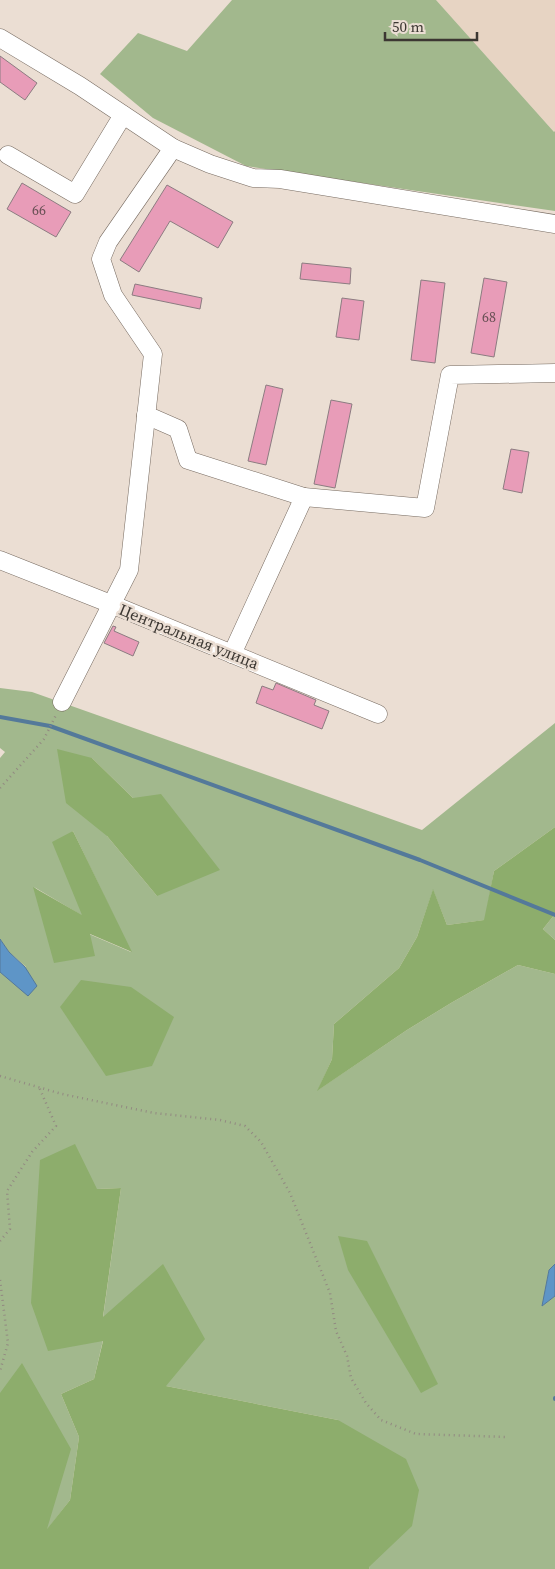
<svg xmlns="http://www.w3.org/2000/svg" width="555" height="1569" font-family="'Source Serif 4',serif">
	<rect width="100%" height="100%" fill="#ebded3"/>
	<!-- built -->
	<polygon fill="#e7d4c3" points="436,0 555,0 555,131 554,132"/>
	<!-- green -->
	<g fill="#a2b88d" fill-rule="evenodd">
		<polygon points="232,0 436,0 554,132 555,131 555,211 246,166 153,118 100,74 138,33 187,51"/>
		<path d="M0,688L32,692L422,830L555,723V827L494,871L485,920L447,925L433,890L417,937L399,968L334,1024L332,1059L318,1090L407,1030L451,1003L518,965L555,974V1264L549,1270L543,1305L555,1296V1569H369L370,1566L338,1420L166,1386L103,1318L121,1188L97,1189L103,1340L94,1379L61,1394L79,1437L70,1500L46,1531L0,1393V972L12,981L26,967L9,952L0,939V758L5,752L0,748ZM92,758L133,798L157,896L107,836ZM72,831H73L131,952L89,934L34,887L83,916Z"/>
		<polygon points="555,914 555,940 543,929"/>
	</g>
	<!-- forest -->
	<g fill="#8dad6c">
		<polygon points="57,749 92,758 133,798 161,794 220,870 157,896 107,836 66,803"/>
		<polygon points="555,827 555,914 543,929 555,940 555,974 518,965 451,1003 407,1030 317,1091 332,1059 334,1024 399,968 417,937 433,889 447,925 484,920 494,871"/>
		<polygon points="73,831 132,952 90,934 95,956 54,963 33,887 82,915 52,842"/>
		<polygon points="81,980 131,987 174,1017 152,1066 106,1076 60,1007"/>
		<polygon points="75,1144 97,1189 121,1188 103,1317 163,1264 205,1339 166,1386 338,1420 406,1459 419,1490 412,1526 370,1566 369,1569 0,1569 0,1393 22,1363 71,1449 47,1529 70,1500 79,1437 61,1394 94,1379 103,1341 48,1351 31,1303 40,1160"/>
		<polygon points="338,1236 367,1241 438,1384 421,1393 348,1270"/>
	</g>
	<!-- water -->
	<g fill="#5e95c7" stroke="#54799a">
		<polygon points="0,939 9,952 25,967 37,986 28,996 0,972"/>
		<polygon points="555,1264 555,1296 542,1306 549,1270"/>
	</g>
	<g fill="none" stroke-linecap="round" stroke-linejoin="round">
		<!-- stream -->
		<g stroke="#54799a" stroke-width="4">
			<polyline points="0,717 50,726 420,860 555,915"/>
			<polyline points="555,1398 555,1399"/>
		</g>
	</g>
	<!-- building -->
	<g fill="#e89cb8" stroke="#8c7c81">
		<polygon points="0,56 37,83 25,100 0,82"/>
		<polygon points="22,183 71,212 56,237 7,209"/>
		<polygon points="167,185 233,222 218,248 170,221 139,272 120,260"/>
		<polygon points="302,263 351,268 350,284 300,279"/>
		<polygon points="484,278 507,282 494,357 471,353"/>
		<polygon points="421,280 445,283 435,363 411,360"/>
		<polygon points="135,284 202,298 200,309 132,295"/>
		<polygon points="342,298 364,301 359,340 336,337"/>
		<polygon points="266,385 283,389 266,465 248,461"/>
		<polygon points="331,400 352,404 335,488 314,484"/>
		<polygon points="511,449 529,452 522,493 503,489"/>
		<polygon points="113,626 116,627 114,631 139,642 133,656 104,643"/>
		<polygon points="276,683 316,700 314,705 329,711 322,729 256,703 262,686 273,690"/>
	</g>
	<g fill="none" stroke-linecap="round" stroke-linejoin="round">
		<defs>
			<g id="minor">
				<polyline points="0,38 80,86 173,148 210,164 253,178 280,179 555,224"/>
				<polyline points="8,155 75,194 123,115"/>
				<polyline points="146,415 178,429 188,460 304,497 232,654"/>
				<polyline points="304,497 425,508 450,375 555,373"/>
				<polyline points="0,560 111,604 378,714"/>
				<polyline points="62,702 129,570 153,354 113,295 101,259 108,242 173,148"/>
			</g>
		</defs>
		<!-- minor casing -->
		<use href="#minor" stroke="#776b61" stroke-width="19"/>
		<!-- path -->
		<g stroke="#928981" stroke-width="2.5" stroke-dasharray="1 4" stroke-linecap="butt">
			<polyline points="0,788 44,739 56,715"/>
			<polyline points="0,1076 62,1094 154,1113 220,1120 245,1126 261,1142 290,1193 330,1293 336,1331 347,1356 351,1378 366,1403 381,1420 416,1434 506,1437"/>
			<polyline points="0,1241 10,1229 7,1191 32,1152 56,1126 39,1087"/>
			<polyline points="0,1280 8,1343 0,1371"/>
		</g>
		<!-- minor -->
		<use href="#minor" stroke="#fff" stroke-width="18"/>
	</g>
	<g text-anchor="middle" stroke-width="5" stroke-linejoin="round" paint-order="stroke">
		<!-- number labels -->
		<g font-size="14" fill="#675054">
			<text x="39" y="215">66</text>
			<text x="489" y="322">68</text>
		</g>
		<!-- street labels -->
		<g font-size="16" fill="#3c3732" stroke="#ebded3">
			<text transform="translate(189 636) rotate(22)" y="6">Центральная улица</text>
		</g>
	</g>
	<!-- scale -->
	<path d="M385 32v8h92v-8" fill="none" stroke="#3c3732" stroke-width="2.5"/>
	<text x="392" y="32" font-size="15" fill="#3c3732" stroke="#ebded3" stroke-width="4" paint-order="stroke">50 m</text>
</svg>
